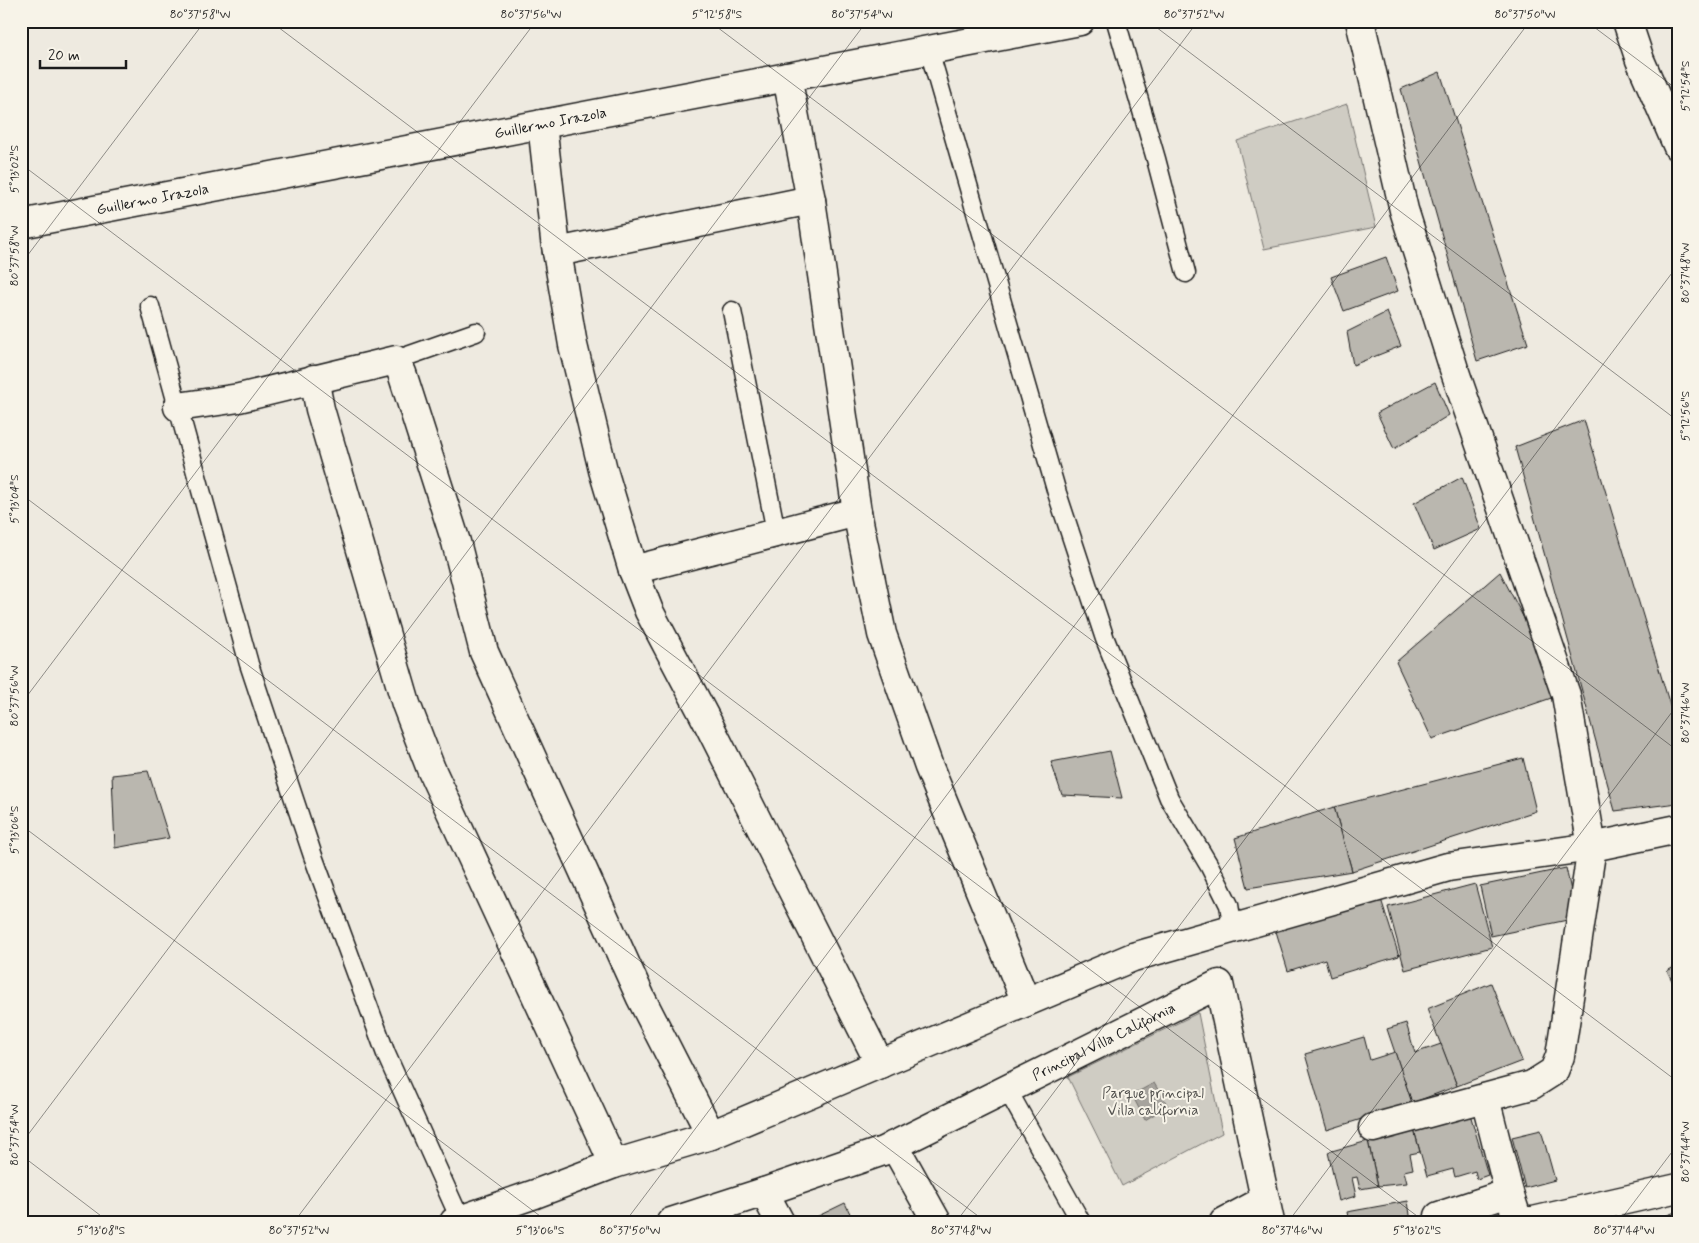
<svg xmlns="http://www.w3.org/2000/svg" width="1699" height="1243" font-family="Mynerve,sans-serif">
	<rect width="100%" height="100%" fill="#eeeae0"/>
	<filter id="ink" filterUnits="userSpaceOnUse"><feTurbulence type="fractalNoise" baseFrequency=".02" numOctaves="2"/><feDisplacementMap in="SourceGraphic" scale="10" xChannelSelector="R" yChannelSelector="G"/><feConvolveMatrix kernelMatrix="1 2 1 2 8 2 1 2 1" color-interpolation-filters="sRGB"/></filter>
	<g filter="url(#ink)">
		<!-- green -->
		<g fill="#cfccc3" stroke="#767470">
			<polygon points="1347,104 1376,227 1264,249 1237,141"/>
			<polygon points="1198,1013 1222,1133 1122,1186 1068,1077"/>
		</g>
		<!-- water -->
		<polygon fill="#a6a39d" stroke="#6f6d69" points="1154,1083 1168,1106 1145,1120 1132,1095"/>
		<!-- building -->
		<g fill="#bab7af" stroke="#1c1c1c">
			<polygon points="1440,72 1528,344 1477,361 1401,89"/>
			<polygon points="1386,257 1398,291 1344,311 1331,277"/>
			<polygon points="1387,312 1401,346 1353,365 1347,332"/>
			<polygon points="1435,382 1449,415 1394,449 1377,413"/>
			<polygon points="1584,420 1678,732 1678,803 1615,811 1515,447"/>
			<polygon points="1462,477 1481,529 1434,550 1414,503"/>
			<polygon points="1500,572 1563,694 1432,739 1396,662"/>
			<polygon points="1678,669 1678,690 1672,671"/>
			<polygon points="1110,751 1122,798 1062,795 1051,762"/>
			<polygon points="1523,758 1536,811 1352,871 1334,807"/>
			<polygon points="148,771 169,838 115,848 112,775"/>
			<polygon points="1334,807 1352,871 1248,888 1235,838"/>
			<polygon points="1566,868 1577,918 1491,936 1480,886"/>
			<polygon points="1475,884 1492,947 1405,970 1388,907"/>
			<polygon points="1380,896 1399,956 1330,977 1325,959 1288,971 1275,928"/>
			<polygon points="1678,910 1678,929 1671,914"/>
			<polygon points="1678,965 1678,992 1667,971"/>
			<polygon points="1491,983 1522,1061 1457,1086 1427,1009"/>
			<polygon points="1406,1023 1415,1053 1441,1044 1457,1086 1412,1103 1387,1029"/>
			<polygon points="1364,1037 1370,1060 1395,1052 1412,1103 1327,1130 1305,1054"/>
			<polygon points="1470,1114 1488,1175 1477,1179 1475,1171 1455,1177 1453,1169 1427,1176 1414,1130"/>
			<polygon points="1414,1130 1420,1152 1410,1154 1413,1169 1404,1171 1407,1183 1378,1186 1368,1141"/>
			<polygon points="1541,1130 1555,1180 1525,1188 1512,1137"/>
			<polygon points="1368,1141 1378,1186 1360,1189 1357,1177 1352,1178 1356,1196 1339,1201 1328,1152"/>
			<polygon points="1408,1201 1411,1222 1349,1222 1347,1212"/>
			<polygon points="845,1203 854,1222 806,1222"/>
			<polygon points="1678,1211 1678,1222 1653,1222 1652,1221"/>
		</g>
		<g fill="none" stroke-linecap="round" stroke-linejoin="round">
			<defs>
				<g id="lane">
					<polyline points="1116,21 1156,159 1186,273"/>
					<polyline points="929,50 1057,493 1105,639 1169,798 1210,867 1229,905 1233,929"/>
					<polyline points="150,306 249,664 313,856 386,1054 460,1219"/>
					<polyline points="732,311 776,532"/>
					<polyline points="396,360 476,332"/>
					<polyline points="1007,1089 1081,1222"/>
				</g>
				<g id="street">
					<polyline points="1360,21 1404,210 1454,369 1566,695 1592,847 1560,1056 1554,1071 1532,1085 1373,1128"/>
					<polyline points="1627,21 1640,60 1678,147"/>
					<polyline points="787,77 811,200 857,512 882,634 929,767 1026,1002"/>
					<polyline points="542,124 555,240 573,345 603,470 633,570 649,611 709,725 880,1064"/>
					<path id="s1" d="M21,224L1080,21"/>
					<polyline points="557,252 811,200"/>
					<polyline points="314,379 320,409 406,704 431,769 614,1164"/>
					<polyline points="178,407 239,398 396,360 402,373 456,542 484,652 641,998 711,1135"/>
					<polyline points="633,570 857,512"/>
					<polyline points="1485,1098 1509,1193 1518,1221 1533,1221 1678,1188"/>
					<polyline points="894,1145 937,1222"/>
					<polyline points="764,1192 780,1222"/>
					<polyline points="1439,1216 1509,1193"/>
					<polyline points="454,1222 535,1194 614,1164 711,1135 1133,957 1448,867 1592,847 1678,829"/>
					<path id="s2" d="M671,1222L764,1192L883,1151L1219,984L1270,1222"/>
					<polyline points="1224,1222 1265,1200"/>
				</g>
			</defs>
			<!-- lane casing -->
			<use href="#lane" stroke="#1c1c1c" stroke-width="21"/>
			<!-- street casing -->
			<use href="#street" stroke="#1c1c1c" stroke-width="31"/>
			<!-- lane -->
			<use href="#lane" stroke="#f7f3e8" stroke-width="18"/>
			<!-- street -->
			<use href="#street" stroke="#f7f3e8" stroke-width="28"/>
		</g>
	</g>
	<!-- ticks -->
	<path fill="none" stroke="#1c1c1c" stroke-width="1" stroke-opacity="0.45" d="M270,21L1678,1082M709,21L1678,751M1148,21L1678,421M1586,21L1678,90M21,164L1425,1222M21,264L205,21M21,494L986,1222M21,704L536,21M21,825L548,1222M21,1144L867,21M21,1155L109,1222M294,1222L1198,21M625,1222L1530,21M956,1222L1678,265M1288,1222L1678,704M1619,1222L1678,1144"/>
	<g text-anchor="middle" stroke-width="4" stroke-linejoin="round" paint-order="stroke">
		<!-- street labels -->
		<g font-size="15" fill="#1c1c1c" stroke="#f7f3e8">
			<text dy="5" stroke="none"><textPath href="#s1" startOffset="539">Guillermo Irazola</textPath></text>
			<text dy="5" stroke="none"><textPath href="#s1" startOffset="134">Guillermo Irazola</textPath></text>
			<text dy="5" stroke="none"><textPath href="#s2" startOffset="470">Principal Villa California</textPath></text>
		</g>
		<!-- park labels -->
		<g font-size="15" fill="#52514e" stroke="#f7f3e8">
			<text x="1153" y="1098">Parque principal<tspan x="1153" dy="17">Villa california</tspan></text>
		</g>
	</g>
	<!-- margin -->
	<rect width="1699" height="1243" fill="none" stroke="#f7f3e8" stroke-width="55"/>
	<!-- scale -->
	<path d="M40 60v8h86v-8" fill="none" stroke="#1c1c1c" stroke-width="2.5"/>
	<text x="48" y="60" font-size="15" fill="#1c1c1c" stroke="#f7f3e8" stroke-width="4" paint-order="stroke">20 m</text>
	<rect x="28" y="28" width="1644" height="1188" fill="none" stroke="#1c1c1c" stroke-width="2"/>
	<g font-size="12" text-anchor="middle" fill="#1c1c1c">
		<text x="200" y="18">80°37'58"W</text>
		<text x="531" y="18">80°37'56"W</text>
		<text x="717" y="18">5°12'58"S</text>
		<text x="862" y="18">80°37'54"W</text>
		<text x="1194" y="18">80°37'52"W</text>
		<text x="1525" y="18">80°37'50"W</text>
		<text transform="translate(1685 86) rotate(-90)" y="4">5°12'54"S</text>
		<text transform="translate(14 169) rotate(-90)" y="4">5°13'02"S</text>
		<text transform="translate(14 256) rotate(-90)" y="4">80°37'58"W</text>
		<text transform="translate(1685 273) rotate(-90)" y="4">80°37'48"W</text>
		<text transform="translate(1685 416) rotate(-90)" y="4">5°12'56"S</text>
		<text transform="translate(14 499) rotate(-90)" y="4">5°13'04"S</text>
		<text transform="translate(14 696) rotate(-90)" y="4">80°37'56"W</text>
		<text transform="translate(1685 713) rotate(-90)" y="4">80°37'46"W</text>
		<text transform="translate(14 830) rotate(-90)" y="4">5°13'06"S</text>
		<text transform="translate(14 1135) rotate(-90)" y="4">80°37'54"W</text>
		<text transform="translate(1685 1152) rotate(-90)" y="4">80°37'44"W</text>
		<text x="101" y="1234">5°13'08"S</text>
		<text x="299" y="1234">80°37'52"W</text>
		<text x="540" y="1234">5°13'06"S</text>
		<text x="630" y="1234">80°37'50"W</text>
		<text x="961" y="1234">80°37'48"W</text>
		<text x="1292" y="1234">80°37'46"W</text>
		<text x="1417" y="1234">5°13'02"S</text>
		<text x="1624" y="1234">80°37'44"W</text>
	</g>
</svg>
